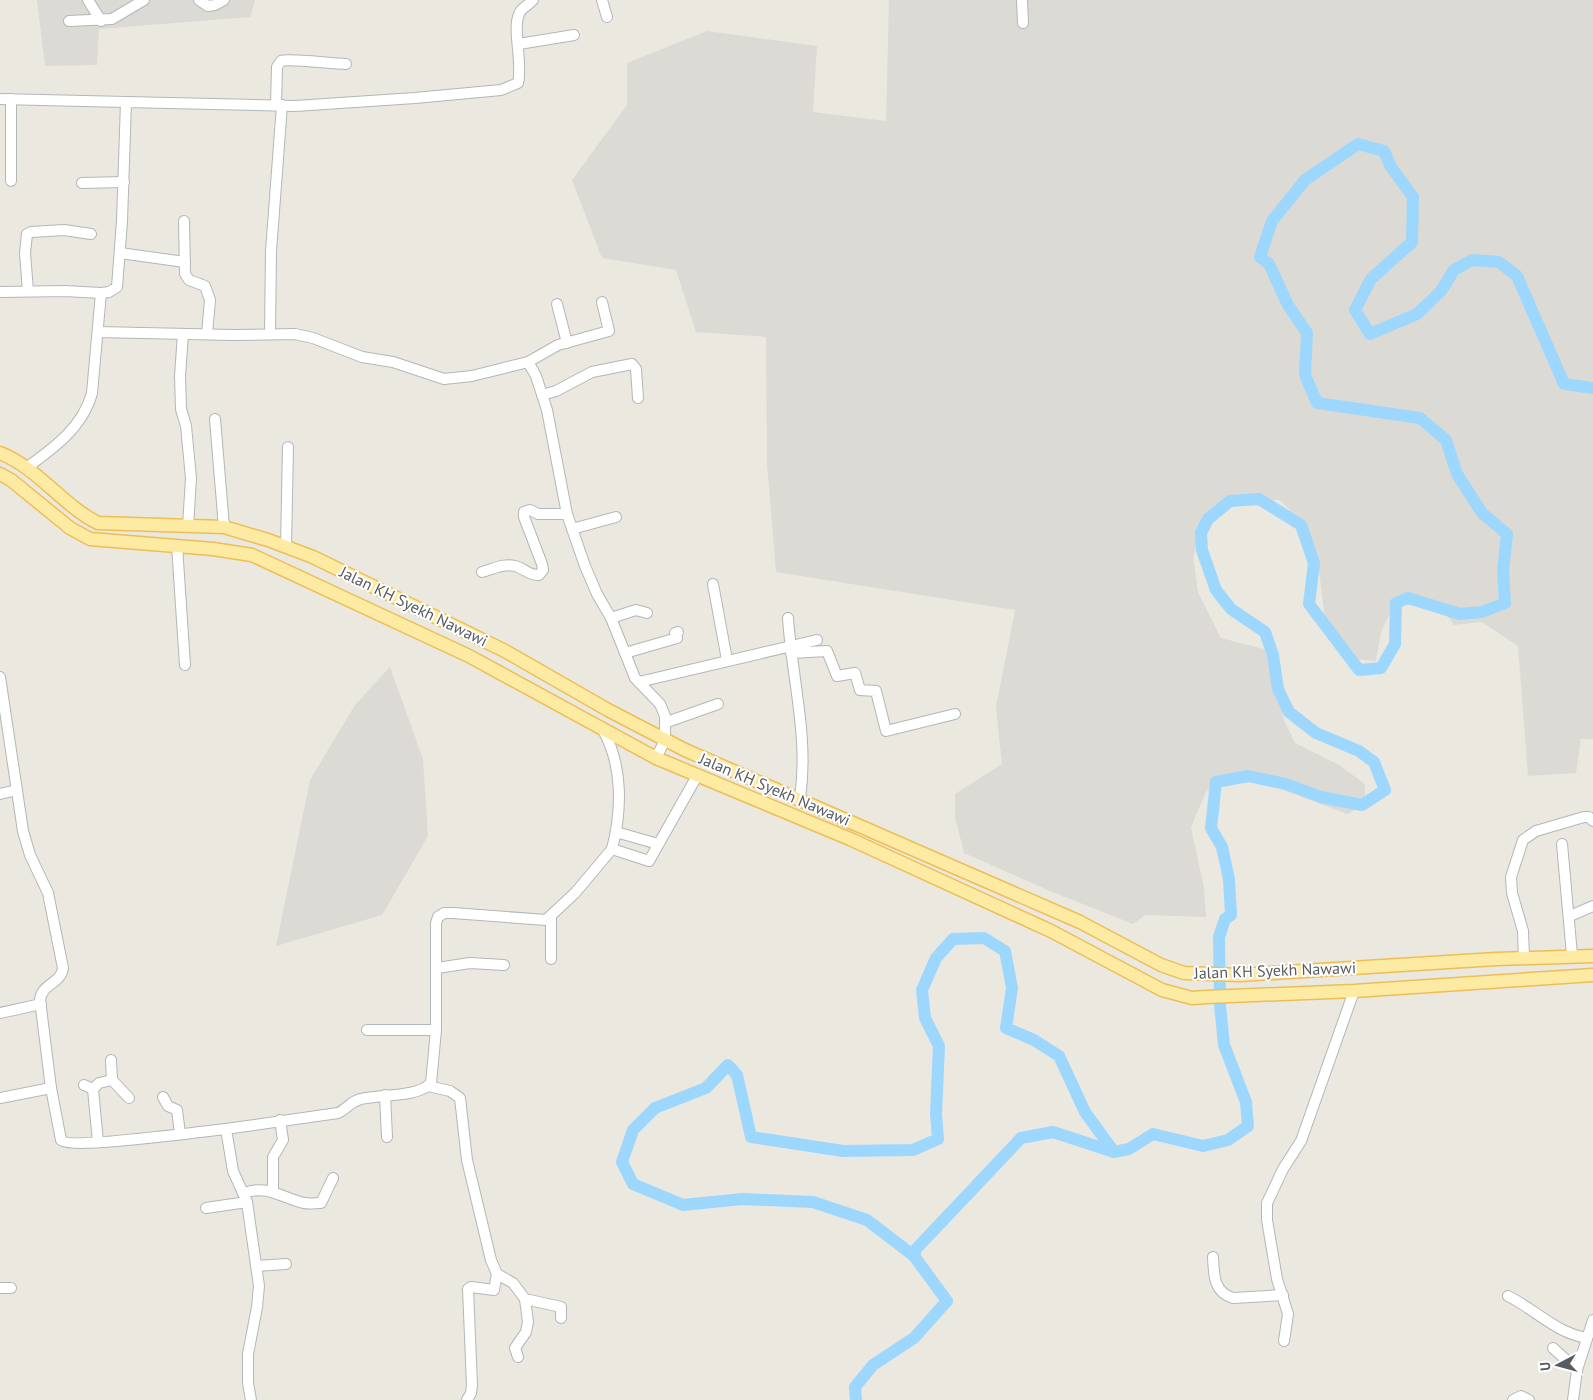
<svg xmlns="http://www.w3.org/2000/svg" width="1593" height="1400" font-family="'PT Sans',sans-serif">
	<rect width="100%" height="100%" fill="#ebe8e0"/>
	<!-- industrial -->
	<g fill="#dcdad4">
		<polygon points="37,0 255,0 250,17 99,29 97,65 45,66"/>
		<polygon points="889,0 1593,0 1593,739 1581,739 1576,773 1528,776 1518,646 1482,622 1454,625 1443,610 1429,599 1405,597 1394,605 1381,632 1376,661 1353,659 1325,619 1317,555 1307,528 1280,500 1251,500 1219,511 1203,528 1193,556 1198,592 1221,638 1264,649 1280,666 1283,718 1295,743 1339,765 1365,784 1365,805 1347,814 1254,779 1225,777 1206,792 1191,827 1204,888 1206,917 1145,915 1133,924 1050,891 964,853 955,817 955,794 1002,764 996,707 1015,610 776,572 767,463 766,337 696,332 676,270 602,258 572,180 627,105 627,63 707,31 817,46 813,112 886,121"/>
		<polygon points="390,667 423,759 428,836 382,915 276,946 310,780 355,705"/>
	</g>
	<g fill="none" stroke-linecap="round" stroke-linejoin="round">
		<!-- river -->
		<g stroke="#9ed7fd" stroke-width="12">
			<polyline points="914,1256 916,1249 1021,1138 1053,1132 1114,1152"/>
			<polyline points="856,1400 855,1387 873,1365 914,1338 947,1301 914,1256 867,1220 813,1202 742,1199 683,1205 633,1184 622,1162 633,1130 655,1108 706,1088 728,1065 737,1075 751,1137 843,1151 913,1150 938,1139 936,1114 939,1046 925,1018 922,990 936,958 953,939 984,938 1005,951 1012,988 1006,1028 1034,1040 1059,1056 1085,1112 1114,1152 1129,1149 1153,1134 1203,1146 1228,1140 1248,1126 1246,1102 1224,1045 1220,1005 1219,937 1225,919 1231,915 1229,879 1222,847 1211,828 1216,782 1248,776 1286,784 1321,797 1362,805 1385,790 1374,762 1359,751 1316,733 1289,712 1278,689 1273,655 1265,632 1231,609 1216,590 1202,550 1201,533 1208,519 1230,501 1259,499 1301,525 1314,563 1309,604 1359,670 1381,668 1395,644 1396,603 1408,598 1460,614 1482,612 1505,603 1503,571 1507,534 1482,513 1457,474 1446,440 1420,418 1317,403 1305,375 1307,333 1288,305 1269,264 1260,257 1272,221 1305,180 1358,144 1384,151 1391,167 1413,197 1412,242 1371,279 1355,310 1370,334 1417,314 1441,291 1454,270 1472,260 1499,262 1517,276 1564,384 1593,388"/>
		</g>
		<defs>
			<g id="minor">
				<polyline points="88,0 101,21"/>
				<polyline points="199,0 208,6 215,5 224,0"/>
				<polyline points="602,0 607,17"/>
				<polyline points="1022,0 1023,23"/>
				<polyline points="69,21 112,19 144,0"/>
				<polyline points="519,44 574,35"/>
				<polyline points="0,99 126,102"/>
				<path d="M276,105L277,67L281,61C290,58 332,64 346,64"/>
				<polyline points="11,181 11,99"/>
				<polyline points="82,183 124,182"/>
				<polyline points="184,221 185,274 189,280 205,286 210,300 207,334"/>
				<polyline points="120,253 185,262"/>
				<polyline points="28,291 25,253 27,234 31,232 64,230 91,234"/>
				<path d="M0,292L65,291L101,293L109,292L117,287L122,221L126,102L295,106L415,98L501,90L518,83C523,63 512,29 519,14C521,8 529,5 533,0"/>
				<polyline points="602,302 609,331 558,345 528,362 536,376 547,410 567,514 585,566 597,594 611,618 635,678 660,704 665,716 665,740 656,758"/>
				<polyline points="557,304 567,343"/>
				<polyline points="98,332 233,335 295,334 313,338 362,357 393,362 444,379 472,376 528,362"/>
				<polyline points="270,333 271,251 282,105"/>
				<polyline points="183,334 180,376 181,409 186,426 191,478 188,526"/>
				<polyline points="542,395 556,391 592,372 632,364 636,369 638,398"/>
				<polyline points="215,419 224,527"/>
				<path d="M26,468C54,448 83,427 92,393L101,293"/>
				<polyline points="572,529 616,517"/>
				<polyline points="177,546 185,665"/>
				<polyline points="286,547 288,447"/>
				<path d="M482,572C493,569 504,563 515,566C524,568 529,576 539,575L543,570L542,564L524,517V512L530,510L538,514H567"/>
				<polyline points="713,584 727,660"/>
				<polyline points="611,618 636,610 647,613"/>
				<path d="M788,618C792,679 809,737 800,798"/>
				<polyline points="625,653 677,638 675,633 678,632"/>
				<polyline points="791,653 827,651 837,676 855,673 860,690 876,691 886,731 955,714"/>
				<path d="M0,677L23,831L30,855L48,893L63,968C61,984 42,983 40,1000L51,1088L61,1140C70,1150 204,1131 226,1129"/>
				<polyline points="639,682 817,640"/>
				<polyline points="667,722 718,704"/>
				<path d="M603,730C623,766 622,810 612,849"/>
				<polyline points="0,794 17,790"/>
				<polyline points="616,832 658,844"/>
				<polyline points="1562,844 1572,955"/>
				<polyline points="1570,916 1593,906"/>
				<polyline points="1524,958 1523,931 1512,893 1511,877 1523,840 1536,831 1584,817 1589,817 1593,821"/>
				<polyline points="551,959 551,918"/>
				<polyline points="437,968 470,963 504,965"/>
				<polyline points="0,1013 41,1004"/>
				<polyline points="367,1030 436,1030"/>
				<polyline points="111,1060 112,1080"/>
				<polyline points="84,1085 93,1089 99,1083 112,1080 129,1098"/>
				<polyline points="428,1086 450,1091 460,1098 467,1160 491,1260 497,1274 513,1283 525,1299 528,1322 526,1332 515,1348 518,1357"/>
				<polyline points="93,1089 98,1142"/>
				<polyline points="385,1095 387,1137"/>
				<polyline points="163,1097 168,1106 177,1110 180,1134"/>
				<polyline points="0,1098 51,1088"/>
				<polyline points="273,1192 273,1157 283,1140 280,1120"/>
				<path d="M245,1193C267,1184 284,1199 304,1203C309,1204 315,1203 321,1203L333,1178"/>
				<polyline points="206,1208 247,1202"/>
				<path d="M1213,1257C1214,1274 1213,1292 1233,1298L1283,1295"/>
				<polyline points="256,1266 286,1264"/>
				<polyline points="0,1288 11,1288"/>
				<path d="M1508,1296C1536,1310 1556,1333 1587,1338"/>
				<polyline points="525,1299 561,1307 561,1318"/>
				<polyline points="1284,1341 1288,1314 1277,1279 1267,1220 1267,1203 1283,1169 1301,1141 1354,991"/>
				<polyline points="1553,1348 1577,1370"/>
				<path d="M251,1400L248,1383V1354L257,1307L259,1286L247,1202L233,1171L226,1129L338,1113C347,1109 351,1101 361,1099C381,1094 417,1098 431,1083L436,1030V923L438,917L444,913H453L546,920L575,893L612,849L649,861L697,776"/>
				<polyline points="467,1400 471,1393 472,1385 468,1289 471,1287 494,1290 497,1274"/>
				<polyline points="1513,1400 1521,1396 1529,1400"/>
				<polyline points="1573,1400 1577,1370 1593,1320"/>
			</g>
			<g id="major">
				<path d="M0,453C38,468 62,505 98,523L224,527L268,540L313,557L505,651L608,710L685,750L1080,922L1161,965L1184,973L1240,975L1496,959L1593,956"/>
				<polyline points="0,474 11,480 70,528 90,539 213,549 252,555 469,656 656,758 850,839 1051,931 1162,990 1192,998 1206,997 1354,991 1593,975"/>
			</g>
		</defs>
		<!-- minor casing -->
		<use href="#minor" stroke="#b3b6ba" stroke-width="12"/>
		<!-- major casing -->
		<use href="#major" stroke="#eebe56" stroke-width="15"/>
		<!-- minor -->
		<use href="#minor" stroke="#fff" stroke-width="10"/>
		<!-- major -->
		<use href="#major" stroke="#fdeba3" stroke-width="12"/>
	</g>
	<g text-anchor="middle" stroke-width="4" stroke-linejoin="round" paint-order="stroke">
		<!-- street labels -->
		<g font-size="16" fill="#585c60" stroke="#fff">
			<text transform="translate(414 606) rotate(26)" y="6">Jalan KH Syekh Nawawi</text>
			<text transform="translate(775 789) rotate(23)" y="6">Jalan KH Syekh Nawawi</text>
			<text transform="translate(1275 970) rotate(-2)" y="6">Jalan KH Syekh Nawawi</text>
		</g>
	</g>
	<!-- north arrow -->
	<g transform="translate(1558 1365) rotate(264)" stroke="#ffffff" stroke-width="4" paint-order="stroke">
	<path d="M0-4L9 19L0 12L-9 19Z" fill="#585c60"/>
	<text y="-8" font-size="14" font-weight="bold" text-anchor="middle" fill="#585c60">U</text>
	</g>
</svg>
